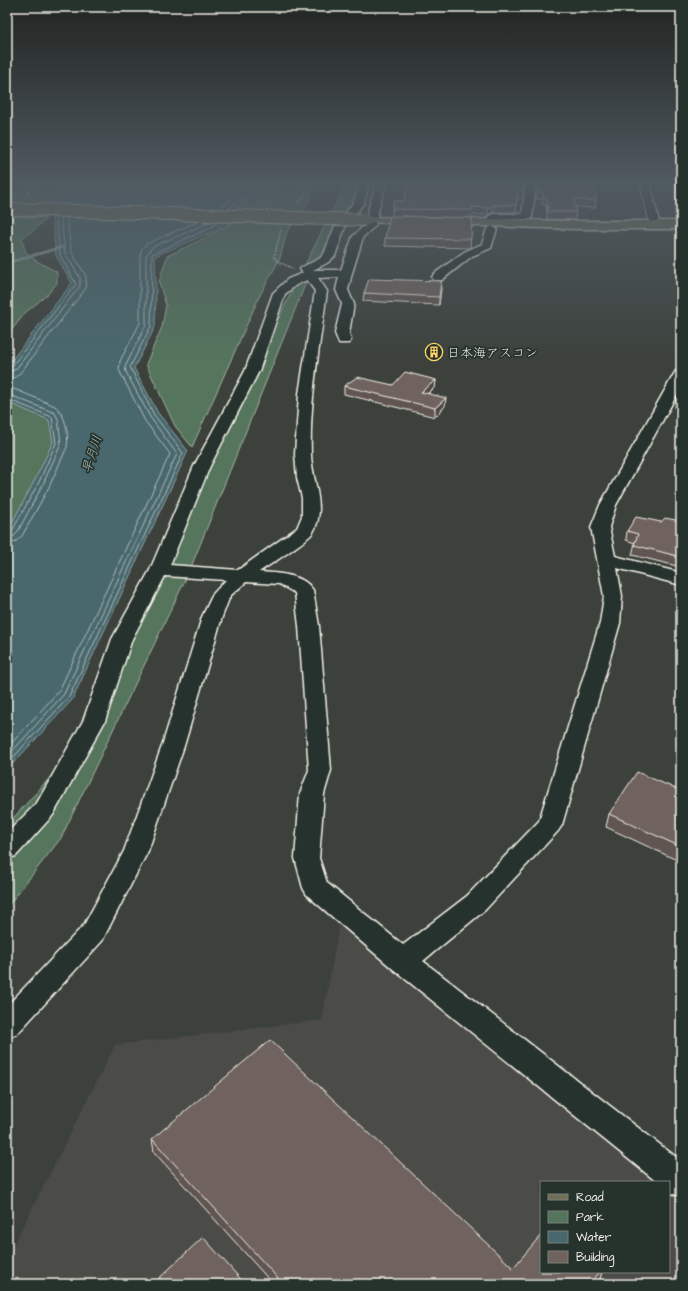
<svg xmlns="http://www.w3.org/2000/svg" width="688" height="1291" font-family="'Architects Daughter','Klee One',sans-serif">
	<rect width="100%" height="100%" fill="#3c413c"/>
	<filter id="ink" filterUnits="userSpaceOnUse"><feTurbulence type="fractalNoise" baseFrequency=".025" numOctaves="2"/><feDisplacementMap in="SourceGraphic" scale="8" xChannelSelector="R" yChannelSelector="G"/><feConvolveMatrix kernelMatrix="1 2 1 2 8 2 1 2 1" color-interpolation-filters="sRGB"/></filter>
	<g filter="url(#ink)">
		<!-- built -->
		<polygon fill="#4c4b46" points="340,920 664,1182 541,1182 541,1272 669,1272 669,1186 681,1195 681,1284 7,1284 7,1258 115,1045 322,1020"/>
		<!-- green -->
		<g fill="#55745d" stroke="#a4b2a2">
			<polygon points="7,183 65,183 47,207 7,207"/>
			<path d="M279,183H317L302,214L287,231L280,258L260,295L192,447L175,426L146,364L162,327L166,305L159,282L167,256C183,248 201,241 217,231C240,217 260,202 279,183Z"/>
			<polygon points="346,183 369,183 309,275 189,572 61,838 7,907 7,825 82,742 248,379"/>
			<polygon points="7,216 47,218 34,230 22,238 25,251 35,260 57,272 57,283 48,294 25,313 7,336"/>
			<polygon points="7,402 49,420 53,442 35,480 7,532"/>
		</g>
		<!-- water -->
		<polygon fill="#48686e" stroke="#8d9f9f" points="70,183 275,183 267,192 212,232 155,256 156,291 155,327 134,368 158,413 188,451 72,700 7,770 7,532 35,480 53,442 49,420 7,402 7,366 72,283 56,256 51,206"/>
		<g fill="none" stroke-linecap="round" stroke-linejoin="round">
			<!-- shore -->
			<g stroke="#afbab7" stroke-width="1">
				<polyline points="219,208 253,183"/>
				<polyline points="228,209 263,183"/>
				<polyline points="236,209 270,183"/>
				<polyline points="7,367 12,366 76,284 60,255 56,218"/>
				<polyline points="7,373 16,369 80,286 80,278 65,253 61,218"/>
				<polyline points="7,379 14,378 20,373 86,288 86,276 71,251 67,218"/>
				<path d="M7,388L14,389L55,406C66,415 69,434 67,447L49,487L22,536L15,542L7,544"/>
				<polyline points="7,394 55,413 58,419 61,444 43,484 17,533 13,537 7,538"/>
				<polyline points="7,399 52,417 56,443 39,482 12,531 7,533"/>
				<polyline points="7,748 59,691 170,454 145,421 119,370 120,361 140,323 140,256 142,248 148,243 197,222"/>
				<polyline points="7,757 64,694 177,454 150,417 126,372 125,367 146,325 146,256 152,247 210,222"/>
				<polyline points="7,764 69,697 183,453 154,415 130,367 151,326 152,254 210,228 218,222"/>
			</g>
			<!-- stream -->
			<polyline stroke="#8d9f9f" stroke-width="3" points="7,263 62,247"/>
			<defs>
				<g id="minor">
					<polygon points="7,183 15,183 10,188 7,189"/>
					<path d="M359,183H369L364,203L345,227L335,256L327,263L313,270H341L353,236L365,225L371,199L377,183H387L381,199L375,226L363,237L352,273L348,290L354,304L349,333L351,340L349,343H339L335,333L342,304L336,290L339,277L318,278L327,291C320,345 309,400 311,455C312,480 327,509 313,532C309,540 269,565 259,572C277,573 303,574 313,590L319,626L331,770L324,794L319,858L327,883L403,945L467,896L539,821L600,623L604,596L591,527L600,505L674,374L676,371L681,370V387L616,505L609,527L615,556L681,573V585L617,568L622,596L620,623L562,825L558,831L485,910L423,961L681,1161V1197L669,1192V1182H657L393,969L307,895L303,888L295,858L300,794L309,770L299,626L295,593L279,584L246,582L230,596L222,617L184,746L148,851L102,941L17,1034L7,1037V1006L84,925L124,851L162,746L202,617L213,594L226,580L165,576L132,639L105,721L53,815L16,856L7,858V833L37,803L83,721L112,639L150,570L194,466L245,371L273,293L288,279L303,273L300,269L302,267L319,259L324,254L335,226L354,202ZM307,280L315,291L299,394L295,454L297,478L302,498V516L297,528L238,570L170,565L210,466L259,371L285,294L296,285Z"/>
					<polygon points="526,183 536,183 532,217 531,219 497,220 492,223 488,222 487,220 488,217 493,214 522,214"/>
					<polygon points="640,183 650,183 660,226 659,228 655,229 650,226"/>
					<polygon points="492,226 497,229 491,248 472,256 442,280 434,280 432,277 434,274 464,252 482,244 487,229"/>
				</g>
				<polygon id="major" points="365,217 574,221 681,221 681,229 574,229 361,222 359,220 361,218"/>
			</defs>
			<!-- minor casing -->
			<use href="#minor" stroke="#f4f1e8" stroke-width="3"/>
			<!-- major casing -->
			<use href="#major" stroke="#f4f1e8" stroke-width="3"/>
			<!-- path -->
			<g stroke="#f4f1e8" stroke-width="1.5" stroke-dasharray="1.5 1.5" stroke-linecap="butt">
				<polyline points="25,197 32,187 32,183"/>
				<polyline points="298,204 313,183"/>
				<polyline points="281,230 274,257 279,262 294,269"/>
			</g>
			<!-- minor -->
			<use href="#minor" fill="#26332d" fill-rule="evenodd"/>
			<!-- major -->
			<use href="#major" fill="#706f59" fill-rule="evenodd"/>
			<defs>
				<polyline id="major-bridge" points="7,209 365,220"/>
			</defs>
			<!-- major-bridge casing -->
			<use href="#major-bridge" stroke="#f4f1e8" stroke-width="14" stroke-linecap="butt"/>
			<!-- major-bridge -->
			<use href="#major-bridge" stroke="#706f59" stroke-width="12"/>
		</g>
		<!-- wall -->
		<g fill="#605551" stroke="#f4f1e8">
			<polygon points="413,183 525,183 523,198 517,198 516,212 493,212 488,215 472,215 471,218 401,216 472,218 470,248 385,246 385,238 392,216 392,209 404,201 412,186"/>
			<polygon points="537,183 596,201 595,208 575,207 576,212 575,220 547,219 546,205 542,205 542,199 536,199"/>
			<polygon points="441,289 439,305 363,301 364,293"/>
			<polygon points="436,380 435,387 428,394 445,406 435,417 344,394 344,386 393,385"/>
			<polygon points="681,390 681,416 675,408 677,397"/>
			<polygon points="681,521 681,567 632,555 635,543 626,540 627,531 661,522"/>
			<polygon points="681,791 681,862 606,827 609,814"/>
			<polygon points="152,1139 513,1268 541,1272 602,1272 599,1281 596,1284 273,1284 154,1152"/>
		</g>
		<!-- shaded-wall -->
		<g fill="#4e4542" stroke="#f4f1e8">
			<polygon points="494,205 493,212 488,215 488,208"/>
			<polygon points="441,281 441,289 439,305 439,297"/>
			<polygon points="436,380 435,387 420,400 421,392"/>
			<polygon points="446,398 445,406 435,417 435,408"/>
			<polygon points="600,1272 602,1272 599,1281 596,1284 590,1284"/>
		</g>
		<!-- building -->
		<g fill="#70635e" stroke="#f4f1e8">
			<polygon points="413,183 524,183 523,191 518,191 516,205 494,205 488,208 472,207 472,210 392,209 394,200 404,201 407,186 412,186"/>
			<polygon points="537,183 595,183 596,201 574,199 576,212 548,212 547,198 543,198 543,192 536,192"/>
			<polygon points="390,216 472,218 471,239 385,238"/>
			<polygon points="369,279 441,281 439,297 364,293"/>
			<polygon points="405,372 436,380 421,392 446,398 435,408 344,386 357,377 393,385"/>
			<polygon points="681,390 681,402 677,397"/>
			<polygon points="636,517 661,522 665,518 681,521 681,557 634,545 638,534 627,531"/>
			<polygon points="637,772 681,791 681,847 609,814"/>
			<polygon points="270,1040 513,1268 541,1235 541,1272 600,1272 590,1284 283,1284 152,1139"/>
			<polygon points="203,1237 245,1284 153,1284"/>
			<polygon points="681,1274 681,1284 673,1284"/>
		</g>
	</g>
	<!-- sky -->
	<linearGradient id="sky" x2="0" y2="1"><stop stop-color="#212421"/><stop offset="0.5" stop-color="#505a61"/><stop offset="1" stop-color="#505a61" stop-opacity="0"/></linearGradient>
	<rect width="688" height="364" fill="url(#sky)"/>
	<!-- icons -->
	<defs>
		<symbol id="building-ring" viewBox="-11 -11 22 22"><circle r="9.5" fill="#26332d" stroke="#ffd166" stroke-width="1.5"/><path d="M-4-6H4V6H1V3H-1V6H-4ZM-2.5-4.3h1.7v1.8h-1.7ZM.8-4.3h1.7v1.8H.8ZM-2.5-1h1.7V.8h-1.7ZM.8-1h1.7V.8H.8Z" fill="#ffd166"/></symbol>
	</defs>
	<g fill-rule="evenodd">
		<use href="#building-ring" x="424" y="342" width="20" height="20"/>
	</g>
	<g text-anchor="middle" stroke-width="3.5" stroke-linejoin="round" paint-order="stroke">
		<!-- far-poi labels -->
		<g font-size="13" fill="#f4f1e8" stroke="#26332d" text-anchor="start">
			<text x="447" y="357">日本海アスコン</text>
		</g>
		<!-- far-water labels -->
		<g font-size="13" font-style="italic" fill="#afbab7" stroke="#26332d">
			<text transform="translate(91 454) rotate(-73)" y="5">早月川</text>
		</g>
	</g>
	<!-- margin -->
	<rect width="688" height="1291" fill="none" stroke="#26332d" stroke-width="24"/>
	<rect x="12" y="12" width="664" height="1267" fill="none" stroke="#f4f1e8" stroke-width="1.5" filter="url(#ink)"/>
	<!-- legend -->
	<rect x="540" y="1181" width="130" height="92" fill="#26332d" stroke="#787f78"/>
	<rect x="548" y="1194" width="20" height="6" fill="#706f59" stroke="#787f78"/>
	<text x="576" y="1201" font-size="12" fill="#f4f1e8">Road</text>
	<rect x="548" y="1211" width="20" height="12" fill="#55745d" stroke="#787f78"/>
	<text x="576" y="1221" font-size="12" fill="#f4f1e8">Park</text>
	<rect x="548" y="1231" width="20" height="12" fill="#48686e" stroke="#787f78"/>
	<text x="576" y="1241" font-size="12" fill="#f4f1e8">Water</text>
	<rect x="548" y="1251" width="20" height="12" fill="#70635e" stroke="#787f78"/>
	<text x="576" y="1261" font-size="12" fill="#f4f1e8">Building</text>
</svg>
